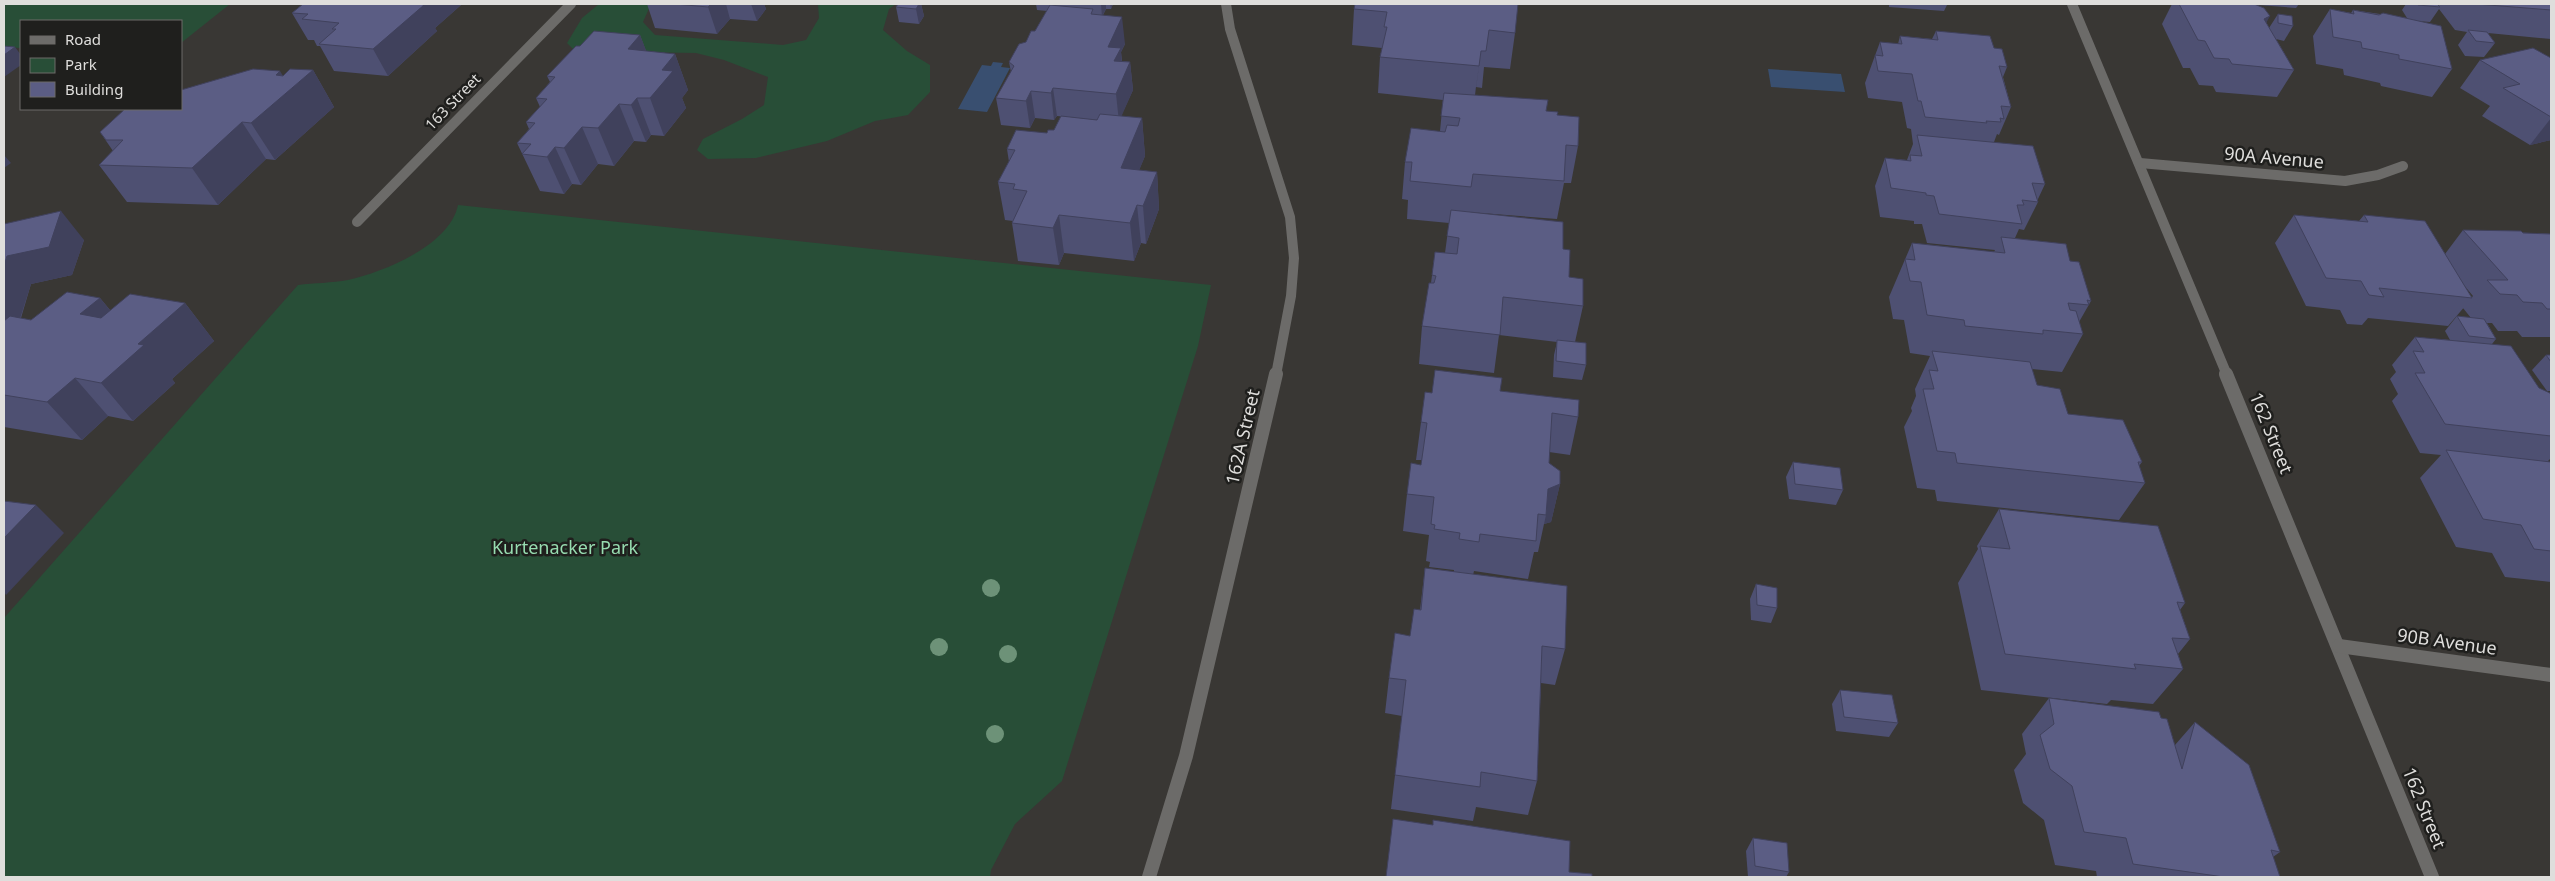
<svg xmlns="http://www.w3.org/2000/svg" width="2555" height="881" font-family="'Noto Sans',sans-serif">
	<rect width="100%" height="100%" fill="#393734"/>
	<!-- green -->
	<g fill="#284e37">
		<polygon points="4,4 230,4 181,43 181,21 21,21 21,48 4,47"/>
		<polygon points="599,4 651,4 643,22 655,35 783,45 806,40 819,18 818,4 896,4 889,9 883,30 907,51 930,65 930,92 908,115 875,121 827,141 756,158 708,159 697,150 703,139 742,119 764,105 768,77 724,60 696,53 575,51 567,43 582,18"/>
		<path d="M458,205L1211,285L1198,346L1062,781L1015,824L991,870L990,877H4V618L298,285C314,283 332,283 348,280C384,272 450,245 458,205Z"/>
	</g>
	<!-- water -->
	<g fill="#394f70">
		<polygon points="993,62 1003,63 1001,67 1010,68 987,112 958,109 982,65 991,66"/>
		<polygon points="1768,69 1841,74 1845,92 1771,87"/>
	</g>
	<g fill="none" stroke-linecap="round" stroke-linejoin="round">
		<!-- minor-far1 -->
		<g stroke="#6c6b69" stroke-width="10">
			<polyline points="1226,4 1230,29 1290,217 1294,258 1291,296 1276,375"/>
			<polyline points="2072,4 2227,375"/>
			<polyline points="2140,163 2345,181 2378,175 2403,166"/>
			<polyline points="357,222 571,4"/>
		</g>
		<!-- minor -->
		<g stroke="#6c6b69" stroke-width="14">
			<polyline points="2226,374 2432,877"/>
			<polyline points="2339,646 2551,675"/>
			<polyline points="1149,877 1186,756 1276,374"/>
		</g>
	</g>
	<!-- trees -->
	<g fill="#6d9278">
		<circle cx="991" cy="588" r="9"/>
		<circle cx="939" cy="647" r="9"/>
		<circle cx="1008" cy="654" r="9"/>
		<circle cx="995" cy="734" r="9"/>
	</g>
	<!-- wall -->
	<g fill="#4e5072">
		<polygon points="303,4 460,4 461,5 435,28 437,31 388,76 334,71 320,46 317,46 314,40 308,40 292,13"/>
		<polygon points="647,4 764,4 766,9 757,21 730,19 717,34 655,28"/>
		<polygon points="921,4 924,16 919,24 899,22 896,7"/>
		<polygon points="1036,4 1113,4 1111,9 1106,9 1103,15 1125,44 1121,52 1122,61 1130,62 1133,90 1121,116 1142,118 1145,156 1139,170 1157,172 1159,209 1146,244 1141,243 1134,261 1064,253 1059,265 1018,261 1012,223 1013,221 1005,220 998,182 1009,162 1007,149 1054,130 1097,120 1057,116 1054,120 1035,118 1030,128 1001,125 996,98 1011,72 1009,62 1035,31 1047,11 1037,10"/>
		<polygon points="1355,4 1515,33 1510,69 1484,67 1482,88 1476,87 1475,95 1546,111 1557,115 1578,146 1571,183 1564,183 1557,219 1468,212 1563,249 1569,277 1583,306 1575,342 1586,365 1582,380 1553,377 1554,355 1557,342 1499,335 1494,373 1419,364 1422,326 1431,283 1435,252 1445,253 1449,223 1407,219 1408,200 1402,199 1405,162 1440,131 1443,100 1378,93 1380,57 1382,48 1352,45 1354,9"/>
		<polygon points="1889,4 1951,4 1951,5 1947,5 1944,11 1889,7"/>
		<polygon points="2172,4 2299,4 2296,8 2258,5 2269,28 2278,14 2293,26 2284,41 2276,39 2294,70 2277,97 2216,92 2213,86 2199,85 2190,68 2183,68 2162,24"/>
		<polygon points="2406,4 2551,4 2551,39 2488,33 2495,43 2484,57 2465,56 2458,45 2467,32 2455,30 2439,9 2430,22 2417,21 2452,69 2432,97 2381,86 2380,83 2344,75 2343,69 2316,64 2313,36 2330,9 2351,13 2353,10 2407,18 2402,10"/>
		<polygon points="1936,31 1994,48 2007,67 2003,77 2011,107 1999,135 1997,134 1994,142 2045,184 2038,199 2038,202 2024,230 2019,229 2015,238 2070,261 2091,301 2079,322 2083,334 2062,372 2032,369 2037,385 2068,414 2142,462 2139,466 2145,483 2119,520 1937,501 1935,490 1917,488 1904,427 1912,411 1911,408 1916,396 1915,389 1930,356 1910,353 1904,320 1893,319 1889,297 1912,243 1994,252 1995,250 1927,243 1922,224 1914,224 1914,221 1880,217 1875,186 1885,158 1907,160 1913,144 1911,129 1907,128 1902,102 1868,98 1865,83 1880,42 1898,44 1900,36 1932,39"/>
		<polygon points="640,35 646,51 675,54 688,90 682,98 686,108 664,136 651,135 646,142 634,141 614,166 598,164 581,185 572,184 564,194 540,191 517,143 529,129 526,122 540,107 536,98 550,82 547,76 580,46"/>
		<polygon points="2551,58 2551,140 2530,145 2482,116 2490,106 2460,88 2480,60"/>
		<polygon points="313,70 334,107 275,160 266,159 218,205 127,202 99,165 113,151 100,132 283,76"/>
		<polygon points="2294,215 2359,221 2364,215 2445,254 2463,230 2551,234 2551,337 2522,337 2517,331 2498,331 2492,323 2487,323 2496,339 2492,344 2539,388 2551,395 2551,458 2547,462 2551,462 2551,582 2505,577 2492,553 2456,547 2420,478 2441,455 2420,453 2392,401 2398,394 2390,379 2396,372 2392,365 2415,337 2450,340 2445,331 2457,316 2471,318 2463,308 2473,296 2463,284 2472,298 2448,326 2368,318 2362,325 2347,324 2340,310 2306,306 2275,243"/>
		<polygon points="4,224 84,240 72,275 31,284 21,318 31,320 100,298 110,310 185,303 214,341 172,379 175,383 133,421 108,416 82,440 4,427"/>
		<polygon points="2546,355 2551,355 2551,391 2547,391 2532,370"/>
		<polygon points="1500,391 1578,417 1570,455 1549,452 1549,463 1560,484 1551,522 1544,524 1538,552 1534,552 1528,579 1474,571 1473,575 1565,649 1555,685 1541,683 1537,781 1528,815 1476,807 1473,821 1391,809 1402,716 1385,713 1389,678 1410,636 1420,610 1425,568 1454,572 1454,570 1429,567 1430,562 1426,561 1429,535 1403,531 1407,494 1421,465 1422,460 1416,460 1421,422 1432,393"/>
		<polygon points="1793,462 1843,490 1836,505 1789,499 1786,477"/>
		<polygon points="1999,509 2185,603 2180,610 2190,639 2178,654 2183,669 2153,704 2111,700 2107,704 1981,690 1958,583 1978,549 1977,546"/>
		<polygon points="1756,584 1777,608 1771,623 1751,620 1750,599"/>
		<polygon points="1840,690 1898,723 1889,737 1836,731 1832,704"/>
		<polygon points="2049,698 2161,718 2175,745 2195,722 2280,852 2273,857 2280,877 2097,877 2096,871 2055,865 2044,820 2023,803 2014,770 2026,754 2022,734"/>
		<polygon points="1753,838 1789,872 1786,877 1748,877 1746,851"/>
	</g>
	<!-- shaded-wall -->
	<g fill="#40415c">
		<polygon points="419,4 460,4 461,5 435,28 437,31 388,76 373,49"/>
		<polygon points="711,4 726,4 730,19 717,34 708,7"/>
		<polygon points="751,4 764,4 766,9 757,21"/>
		<polygon points="919,4 921,4 924,16 919,24 916,9"/>
		<polygon points="1101,4 1106,4 1106,9 1102,17"/>
		<polygon points="1110,4 1113,4 1111,9"/>
		<polygon points="2270,16 2255,43 2264,19"/>
		<polygon points="1122,17 1125,44 1121,52 1123,75 1117,88 1108,47"/>
		<polygon points="640,35 654,71 628,49"/>
		<polygon points="15,47 21,55 21,65 4,77 4,55"/>
		<polygon points="1481,51 1476,87 1474,103"/>
		<polygon points="675,54 688,90 682,98 686,108 664,136 650,98 662,70"/>
		<polygon points="1130,62 1133,90 1119,122 1116,94"/>
		<polygon points="313,70 334,107 275,160 251,123 276,75 280,71 291,89"/>
		<polygon points="1053,88 1057,116 1054,120 1051,93"/>
		<polygon points="1031,91 1035,118 1030,128 1026,101"/>
		<polygon points="637,98 651,135 646,142 631,105"/>
		<polygon points="619,104 634,141 614,166 598,128"/>
		<polygon points="1142,118 1145,156 1125,205 1121,168"/>
		<polygon points="2551,118 2551,140 2530,145"/>
		<polygon points="242,122 266,159 218,205 192,168"/>
		<polygon points="582,127 598,164 581,185 564,148"/>
		<polygon points="555,147 572,184 564,194 547,157"/>
		<polygon points="4,155 11,163 4,168"/>
		<polygon points="1157,172 1159,209 1146,244 1143,206"/>
		<polygon points="1137,205 1141,243 1134,261 1130,223"/>
		<polygon points="61,211 84,240 72,275 31,284 12,344 4,346 4,266 7,256"/>
		<polygon points="1059,215 1064,253 1059,265 1053,228"/>
		<polygon points="100,298 131,336 80,314"/>
		<polygon points="185,303 214,341 172,379 175,383 133,421 101,383 138,344"/>
		<polygon points="75,378 108,416 82,440 47,402"/>
		<polygon points="1560,484 1551,522 1544,524 1546,515 1548,489"/>
		<polygon points="36,505 64,533 6,595 4,592 4,538"/>
	</g>
	<!-- building -->
	<g fill="#5b5d84" stroke="#40415c">
		<polygon points="303,4 419,4 424,5 373,49 319,44 336,29 332,29 339,23 302,19 308,14 292,13"/>
		<polygon points="675,4 711,4 708,7"/>
		<polygon points="898,4 919,4 916,9 896,7"/>
		<polygon points="1355,4 1518,4 1515,33 1489,30 1486,51 1481,51 1479,66 1380,57 1387,27 1384,27 1387,12 1354,9"/>
		<polygon points="2179,4 2254,4 2264,8 2270,16 2264,19 2294,70 2232,64 2229,59 2214,58 2205,41 2198,40"/>
		<polygon points="2417,4 2437,4 2440,7 2418,5"/>
		<polygon points="2476,4 2551,4 2551,10"/>
		<polygon points="1050,5 1093,9 1091,14 1122,17 1108,47 1121,48 1114,61 1130,62 1116,94 1053,88 1051,93 1031,91 1026,101 996,98 1014,66 1009,62 1019,44 1026,42 1031,31 1035,31"/>
		<polygon points="2330,9 2354,14 2353,10 2379,15 2383,13 2441,26 2452,69 2399,59 2399,55 2362,48 2361,42 2333,37"/>
		<polygon points="2278,14 2292,16 2293,26 2278,23"/>
		<polygon points="2468,30 2487,32 2495,43 2476,41"/>
		<polygon points="594,31 640,35 628,49 675,54 662,70 673,71 650,98 637,98 631,105 619,104 598,128 582,127 564,148 555,147 547,157 522,154 531,144 517,143 535,123 526,122 547,99 536,98 555,77 547,76 576,46 580,46"/>
		<polygon points="1936,31 1990,36 1994,48 2002,49 2007,67 1999,66 2011,107 2001,106 2004,119 2000,118 2001,122 1986,121 1987,123 1925,117 1921,101 1918,101 1912,74 1878,71 1875,55 1883,56 1880,42 1902,44 1900,36 1938,40"/>
		<polygon points="4,46 15,47 4,55"/>
		<polygon points="2533,48 2551,58 2551,117 2503,88 2520,84 2480,60"/>
		<polygon points="253,69 280,71 276,75 283,76 290,69 313,70 251,123 242,122 192,168 99,165 123,140 106,140 100,132 125,109 181,109 181,90"/>
		<polygon points="1444,93 1548,100 1546,111 1558,112 1557,115 1579,117 1578,146 1566,145 1564,181 1473,174 1471,187 1410,181 1412,162 1405,162 1411,128 1445,132 1447,125 1458,126 1460,118 1441,116"/>
		<polygon points="1100,114 1142,118 1121,168 1157,172 1143,206 1137,205 1130,223 1059,215 1053,228 1012,223 1027,191 1013,189 1015,184 998,182 1015,150 1007,149 1016,130 1047,133 1048,130 1054,130 1061,116 1097,120"/>
		<polygon points="1917,135 2033,146 2045,184 2032,183 2038,202 2022,200 2024,205 2017,205 2022,224 1939,214 1934,196 1926,195 1926,193 1891,188 1885,158 1911,161 1910,155 1922,156"/>
		<polygon points="1451,210 1563,222 1563,249 1570,250 1569,277 1583,279 1583,306 1503,297 1500,335 1422,326 1429,283 1434,283 1436,276 1432,275 1435,252 1457,254 1459,238 1447,236"/>
		<polygon points="61,211 49,247 7,256 4,266 4,224"/>
		<polygon points="2294,215 2368,222 2364,215 2425,221 2472,298 2379,288 2384,297 2369,295 2361,281 2326,278"/>
		<polygon points="2463,230 2521,231 2523,233 2551,234 2551,309 2547,309 2542,303 2523,302 2517,295 2500,294 2487,280 2508,280"/>
		<polygon points="2001,237 2066,244 2070,261 2079,262 2091,301 2087,300 2089,305 2068,303 2070,310 2076,311 2083,334 2043,330 2043,334 1965,326 1964,320 1927,315 1921,282 1910,281 1905,259 1915,260 1912,243 2005,253"/>
		<polygon points="67,292 100,298 80,314 101,318 130,294 185,303 138,344 144,345 101,383 75,378 47,402 4,395 4,321 10,316 31,320"/>
		<polygon points="2457,316 2484,319 2496,339 2469,336"/>
		<polygon points="2415,337 2511,346 2539,388 2550,393 2551,395 2551,436 2445,424 2415,373 2425,373 2413,351 2424,352"/>
		<polygon points="1557,340 1586,343 1586,365 1556,361"/>
		<polygon points="1932,351 2030,362 2037,385 2060,389 2068,414 2123,420 2142,462 2138,462 2145,483 1957,463 1955,453 1937,451 1923,389 1934,389 1929,370 1938,371"/>
		<polygon points="2546,355 2551,355 2551,362"/>
		<polygon points="1435,370 1502,378 1500,391 1579,400 1578,417 1552,413 1549,463 1560,471 1560,484 1548,489 1546,515 1538,514 1536,541 1480,534 1479,542 1459,539 1460,533 1434,529 1435,525 1431,524 1434,497 1407,494 1411,463 1421,465 1427,423 1421,422 1425,392 1432,393"/>
		<polygon points="2446,450 2551,462 2551,551 2534,549 2521,525 2483,519"/>
		<polygon points="1793,462 1840,468 1843,490 1795,484"/>
		<polygon points="4,501 36,505 4,538"/>
		<polygon points="1999,509 2158,526 2185,603 2177,602 2190,639 2172,638 2183,669 2134,664 2136,669 2005,654 1980,546 2010,549"/>
		<polygon points="1425,568 1567,586 1565,649 1542,646 1537,781 1481,772 1480,787 1395,775 1406,680 1389,678 1395,633 1410,636 1414,609 1421,610"/>
		<polygon points="1756,584 1777,588 1777,608 1757,605"/>
		<polygon points="1840,690 1892,695 1898,723 1844,717"/>
		<polygon points="2049,698 2159,712 2161,718 2167,719 2182,769 2195,722 2249,765 2280,852 2271,850 2280,877 2224,877 2133,864 2126,838 2084,832 2072,786 2050,769 2040,735 2054,724"/>
		<polygon points="1393,819 1433,825 1433,820 1570,841 1569,872 1592,874 1592,877 1386,877"/>
		<polygon points="1753,838 1787,843 1789,872 1755,866"/>
	</g>
	<g text-anchor="middle" stroke-width="5" stroke-linejoin="round" paint-order="stroke">
		<!-- far-street labels -->
		<g font-size="15" fill="#dfdedc" stroke="#1f1f1d">
			<text transform="translate(453 102) rotate(-46)" y="5">163 Street</text>
		</g>
		<!-- street labels -->
		<g font-size="18" fill="#dfdedc" stroke="#1f1f1d">
			<text transform="translate(2274 158) rotate(5)" y="6">90A Avenue</text>
			<text transform="translate(2271 433) rotate(68)" y="6">162 Street</text>
			<text transform="translate(1243 437) rotate(-77)" y="6">162A Street</text>
			<text transform="translate(2447 642) rotate(8)" y="6">90B Avenue</text>
			<text transform="translate(2424 808) rotate(68)" y="6">162 Street</text>
		</g>
		<!-- park labels -->
		<g font-size="18" fill="#97dcb0" stroke="#1f1f1d">
			<text x="565" y="554">Kurtenacker Park</text>
		</g>
	</g>
	<!-- border -->
	<rect width="2555" height="881" fill="none" stroke="#dfdedc" stroke-width="10"/>
	<!-- legend -->
	<rect x="20" y="20" width="162" height="90" fill="#1f1f1d" stroke="#6c6b69"/>
	<rect x="30" y="36" width="25" height="8" fill="#6c6b69" stroke="#6c6b69"/>
	<text x="65" y="45" font-size="15" fill="#dfdedc">Road</text>
	<rect x="30" y="58" width="25" height="15" fill="#284e37" stroke="#6c6b69"/>
	<text x="65" y="70" font-size="15" fill="#dfdedc">Park</text>
	<rect x="30" y="82" width="25" height="15" fill="#5b5d84" stroke="#6c6b69"/>
	<text x="65" y="95" font-size="15" fill="#dfdedc">Building</text>
</svg>
